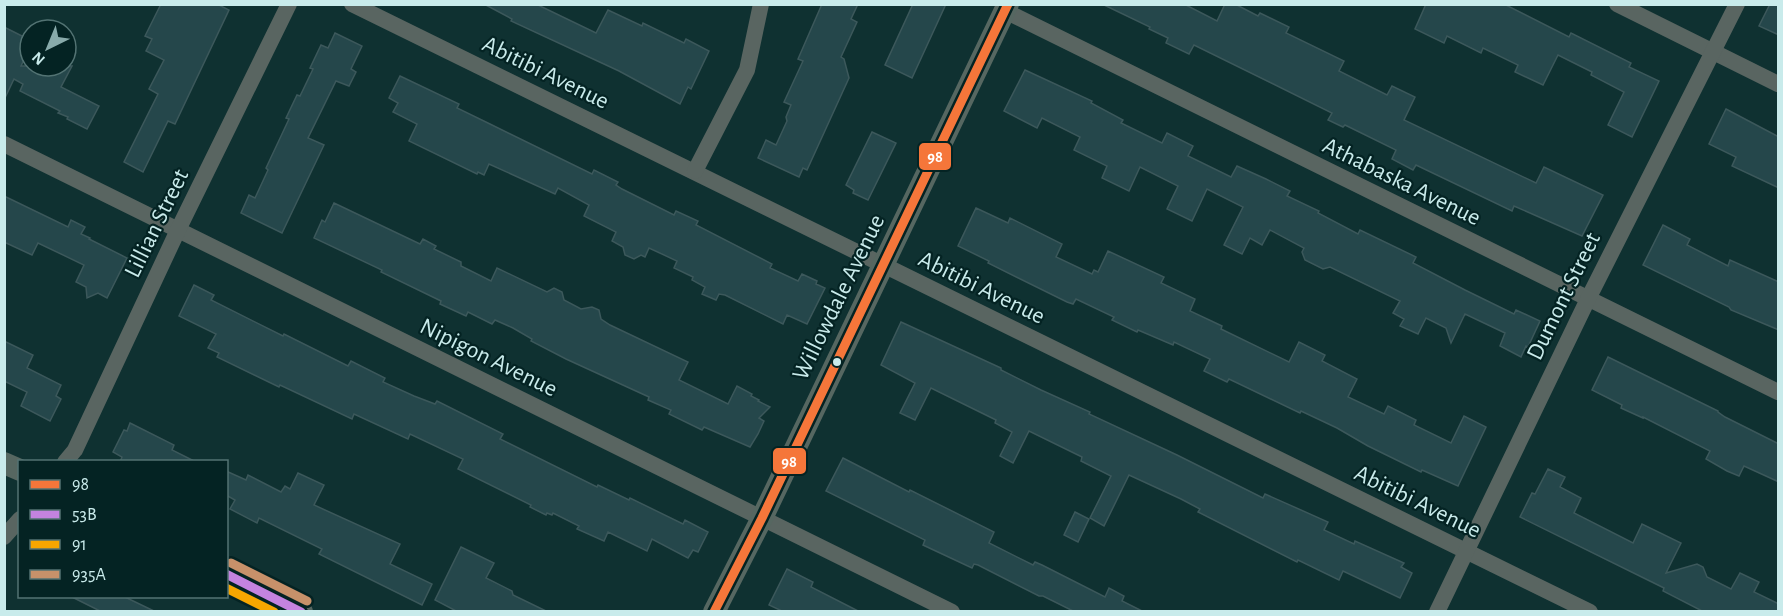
<svg xmlns="http://www.w3.org/2000/svg" width="1783" height="616" font-family="'Alegreya Sans',sans-serif">
	<rect width="100%" height="100%" fill="#0f3131"/>
	<!-- building -->
	<g fill="#25474b" stroke="#3c585b" stroke-width="1.5">
		<polygon points="161,4 217,4 229,10 175,124 168,121 143,172 124,162 158,94 149,89 164,60 146,51 152,39 145,36"/>
		<polygon points="484,4 536,4 596,33 608,10 642,26 643,23 684,43 686,39 709,51 691,89 688,87 680,104 619,71 511,21 512,19"/>
		<polygon points="822,4 858,4 851,19 857,22 841,57 844,59 849,78 807,170 803,168 799,177 758,158 766,140 776,145 787,121 786,117 791,105 784,102 803,61 798,59"/>
		<polygon points="913,4 946,4 912,78 885,65"/>
		<polygon points="1102,4 1184,4 1217,21 1225,4 1235,4 1258,16 1260,13 1289,27 1286,33 1344,61 1339,71 1387,95 1392,86 1415,97 1404,120 1536,183 1544,167 1603,195 1582,236 1514,206 1512,211 1416,165 1413,170 1392,159 1396,150 1345,125 1343,127 1328,120 1332,113 1194,45 1189,54 1166,43 1168,38 1149,29 1150,27"/>
		<polygon points="1426,4 1504,4 1569,37 1571,33 1631,63 1629,67 1659,81 1632,137 1608,125 1624,92 1591,75 1592,72 1558,55 1543,85 1515,72 1518,65 1483,48 1481,53 1447,36 1444,43 1415,29"/>
		<polygon points="1770,4 1779,4 1779,35 1759,26"/>
		<polygon points="4,27 30,40 30,47 21,66 72,66 61,87 99,106 87,129 67,119 68,117 58,113 60,111 20,91 23,84 14,79 4,100"/>
		<polygon points="335,33 362,46 351,69 356,72 349,86 336,81 308,138 324,145 282,233 241,213 249,195 255,198 268,170 266,168 289,119 286,118 297,95 300,96 313,69 310,68 321,45 328,48"/>
		<polygon points="1025,70 1092,101 1091,103 1123,120 1121,123 1162,143 1167,133 1193,146 1188,156 1231,177 1237,166 1266,179 1290,191 1287,196 1319,211 1318,213 1358,234 1360,230 1416,257 1413,263 1465,290 1514,314 1516,310 1540,321 1528,347 1526,346 1521,357 1504,348 1500,346 1505,333 1465,314 1451,343 1446,328 1426,318 1418,334 1400,326 1404,319 1393,313 1400,301 1330,267 1323,269 1305,260 1302,252 1304,248 1270,230 1262,245 1250,238 1242,254 1224,245 1243,207 1207,189 1192,221 1167,209 1178,186 1140,167 1129,191 1102,178 1107,166 1074,150 1080,137 1042,118 1037,128 1004,111"/>
		<polygon points="400,76 459,104 457,108 490,124 592,174 594,170 618,182 616,185 622,189 674,215 676,211 698,221 696,225 772,264 770,268 798,281 802,274 817,281 816,284 825,288 807,324 787,315 783,324 725,295 719,294 716,300 702,294 705,287 692,280 693,277 674,268 677,261 649,248 645,257 641,255 634,259 625,255 623,247 612,241 616,232 584,216 589,205 558,188 555,194 489,164 484,175 478,172 477,174 409,141 417,124 393,112 398,103 389,98"/>
		<polygon points="1726,109 1779,137 1779,188 1732,166 1736,157 1709,144"/>
		<polygon points="872,132 896,143 868,200 853,193 854,190 846,185"/>
		<polygon points="4,196 68,227 71,220 85,227 81,234 90,238 89,239 127,258 107,298 98,293 87,298 86,287 76,282 84,265 38,243 32,255 4,242"/>
		<polygon points="334,203 420,244 423,239 436,246 434,249 461,262 461,266 491,281 497,268 547,292 554,288 562,292 564,300 581,309 592,307 599,310 601,319 610,325 688,362 679,380 728,404 737,386 752,394 751,396 759,400 758,401 770,407 759,418 764,421 758,434 750,447 704,427 702,430 669,414 671,410 648,400 649,397 566,359 531,341 532,339 513,328 495,320 492,324 468,312 466,316 440,304 441,301 381,272 382,270 314,238 322,220 325,222"/>
		<polygon points="976,208 1008,223 1010,218 1062,244 1056,257 1092,274 1094,270 1098,272 1108,251 1164,277 1161,283 1195,299 1190,311 1222,326 1221,329 1289,362 1299,342 1325,355 1322,361 1357,379 1348,397 1384,414 1388,406 1416,420 1414,425 1451,443 1464,416 1486,427 1458,486 1422,470 1421,472 1368,446 1337,428 1301,411 1300,413 1229,379 1227,382 1204,371 1210,359 1174,342 1173,345 1138,330 1137,332 1112,320 1114,317 1076,299 1073,304 1067,302 988,263 989,261 958,246"/>
		<polygon points="1663,225 1690,239 1687,245 1728,266 1730,260 1779,282 1779,330 1731,310 1729,307 1643,265"/>
		<polygon points="194,285 214,295 211,300 283,336 284,334 348,366 351,361 385,378 383,382 414,396 435,404 437,401 503,434 500,439 597,487 598,485 629,500 630,498 683,524 685,520 708,532 698,552 693,550 688,558 652,539 647,551 608,532 604,541 577,529 579,526 553,513 552,515 547,513 546,515 530,507 531,505 458,469 463,459 410,434 408,439 354,414 352,419 280,385 279,387 217,357 219,353 208,348 216,334 179,316"/>
		<polygon points="901,322 1001,368 1001,370 1041,390 1090,412 1089,414 1177,455 1263,498 1265,494 1328,522 1324,530 1354,544 1355,541 1404,563 1401,567 1412,573 1400,598 1343,571 1339,580 1298,560 1297,562 1198,512 1200,509 1181,499 1129,475 1104,526 1090,518 1111,476 1081,461 1082,457 1029,431 1013,463 1000,456 1012,432 995,423 996,420 931,388 915,420 900,413 915,383 881,365"/>
		<polygon points="4,341 33,355 27,368 61,385 56,396 61,399 50,421 21,406 27,392 4,381"/>
		<polygon points="1608,357 1718,411 1718,412 1725,417 1779,444 1779,482 1744,466 1739,476 1727,471 1706,459 1710,451 1643,417 1643,418 1621,408 1622,405 1592,390"/>
		<polygon points="130,423 174,445 172,450 196,462 120,462 122,457 113,452 124,430 127,431"/>
		<polygon points="843,458 909,492 910,490 994,532 989,543 1033,565 1035,562 1042,565 1105,597 1109,588 1124,596 1122,601 1144,612 1075,612 1043,596 1039,596 978,565 974,564 972,568 923,545 925,540 826,491"/>
		<polygon points="1548,469 1565,477 1560,487 1581,498 1574,513 1633,543 1642,524 1681,543 1666,573 1697,564 1703,567 1707,577 1731,589 1740,573 1759,582 1754,592 1779,604 1779,612 1704,612 1663,591 1664,588 1520,517 1532,493 1535,494"/>
		<polygon points="226,471 246,480 248,475 281,492 285,486 290,489 298,473 324,485 314,505 400,544 390,564 432,584 422,605 319,554 322,549 259,518 257,523 230,509 235,500 226,495"/>
		<polygon points="1075,512 1089,519 1078,542 1064,535"/>
		<polygon points="461,547 494,563 486,578 512,591 513,595 548,612 458,612 435,600"/>
		<polygon points="787,569 813,582 811,587 860,612 784,612 769,605"/>
		<polygon points="72,597 125,597 156,612 102,612"/>
	</g>
	<g fill="none" stroke-linecap="round" stroke-linejoin="round">
		<!-- street -->
		<g stroke="#596561" stroke-width="16">
			<polyline points="352,4 1590,612"/>
			<polyline points="1617,4 1778,84"/>
			<polyline points="1005,11 1778,392"/>
			<polyline points="4,144 952,612"/>
			<polyline points="695,171 747,70 761,4"/>
			<polyline points="65,462 75,450 178,230 289,4"/>
			<polyline points="4,537 20,519"/>
			<polyline points="1437,612 1588,299 1737,4"/>
		</g>
		<!-- secondary -->
		<g stroke="#566761" stroke-width="22">
			<polyline points="4,463 20,470"/>
			<polyline points="226,574 302,612"/>
			<polyline points="714,612 762,518 1008,4"/>
		</g>
		<defs>
			<polyline id="bus-1" points="714,612 762,518 1008,4"/>
			<polyline id="bus-2" points="226,574 301,612"/>
			<polyline id="bus-3" points="226,588 274,612"/>
			<polyline id="bus-4" points="231,563 307,601"/>
		</defs>
		<!-- bus-1 casing -->
		<use href="#bus-1" stroke="#042323" stroke-width="14"/>
		<!-- bus-2 casing -->
		<use href="#bus-2" stroke="#042323" stroke-width="14"/>
		<!-- bus-3 casing -->
		<use href="#bus-3" stroke="#042323" stroke-width="14"/>
		<!-- bus-4 casing -->
		<use href="#bus-4" stroke="#042323" stroke-width="14"/>
		<!-- bus-1 -->
		<use href="#bus-1" stroke="#f5763a" stroke-width="9"/>
		<!-- bus-2 -->
		<use href="#bus-2" stroke="#c483df" stroke-width="9"/>
		<!-- bus-3 -->
		<use href="#bus-3" stroke="#f7a600" stroke-width="9"/>
		<!-- bus-4 -->
		<use href="#bus-4" stroke="#c7916a" stroke-width="9"/>
	</g>
	<!-- markers -->
	<circle fill="#c9ebeb" stroke="#042323" stroke-width="2" cx="837" cy="362" r="5"/>
	<g text-anchor="middle" stroke-width="4.5" stroke-linejoin="round" paint-order="stroke">
		<!-- street labels -->
		<g font-size="24" fill="#c9ebeb" stroke="#042323">
			<text transform="translate(546 72) rotate(26)" y="8">Abitibi Avenue</text>
			<text transform="translate(1402 181) rotate(26)" y="8">Athabaska Avenue</text>
			<text transform="translate(156 223) rotate(-64)" y="8">Lillian Street</text>
			<text transform="translate(982 287) rotate(26)" y="8">Abitibi Avenue</text>
			<text transform="translate(1563 296) rotate(-64)" y="8">Dumont Street</text>
			<text transform="translate(838 297) rotate(-64)" y="8">Willowdale Avenue</text>
			<text transform="translate(489 357) rotate(26)" y="8">Nipigon Avenue</text>
			<text transform="translate(1418 501) rotate(26)" y="8">Abitibi Avenue</text>
		</g>
	</g>
	<g stroke="#042323" stroke-width="2">
		<rect x="918" y="142" width="34" height="29" rx="6" fill="#f5763a"/>
		<rect x="772" y="447" width="35" height="28" rx="6" fill="#f5763a"/>
	</g>
	<g font-size="16" text-anchor="middle" font-weight="bold" fill="#fff">
		<text x="935" y="162">98</text>
		<text x="789" y="467">98</text>
	</g>
	<!-- border -->
	<rect width="1783" height="616" fill="none" stroke="#c9ebeb" stroke-width="12"/>
	<!-- legend -->
	<rect x="18" y="460" width="210" height="138" fill="#042323" stroke="#537373" stroke-width="1.5"/>
	<rect x="30" y="480" width="30" height="9" fill="#f5763a" stroke="#537373" stroke-width="1.5"/>
	<text x="72" y="490" font-size="18" fill="#c9ebeb">98</text>
	<rect x="30" y="510" width="30" height="9" fill="#c483df" stroke="#537373" stroke-width="1.5"/>
	<text x="72" y="520" font-size="18" fill="#c9ebeb">53B</text>
	<rect x="30" y="540" width="30" height="9" fill="#f7a600" stroke="#537373" stroke-width="1.5"/>
	<text x="72" y="550" font-size="18" fill="#c9ebeb">91</text>
	<rect x="30" y="570" width="30" height="9" fill="#c7916a" stroke="#537373" stroke-width="1.5"/>
	<text x="72" y="580" font-size="18" fill="#c9ebeb">935A</text>
	<!-- north arrow -->
	<g transform="translate(48 48) rotate(223)"><circle r="28" fill="#042323" stroke="#537373" stroke-width="1.5"/>
	<path d="M0-4.5L10 22L0 15L-10 22Z" fill="#88aaaa"/>
	<text y="-9" font-size="16" font-weight="bold" text-anchor="middle" fill="#c9ebeb">N</text>
	</g>
</svg>
